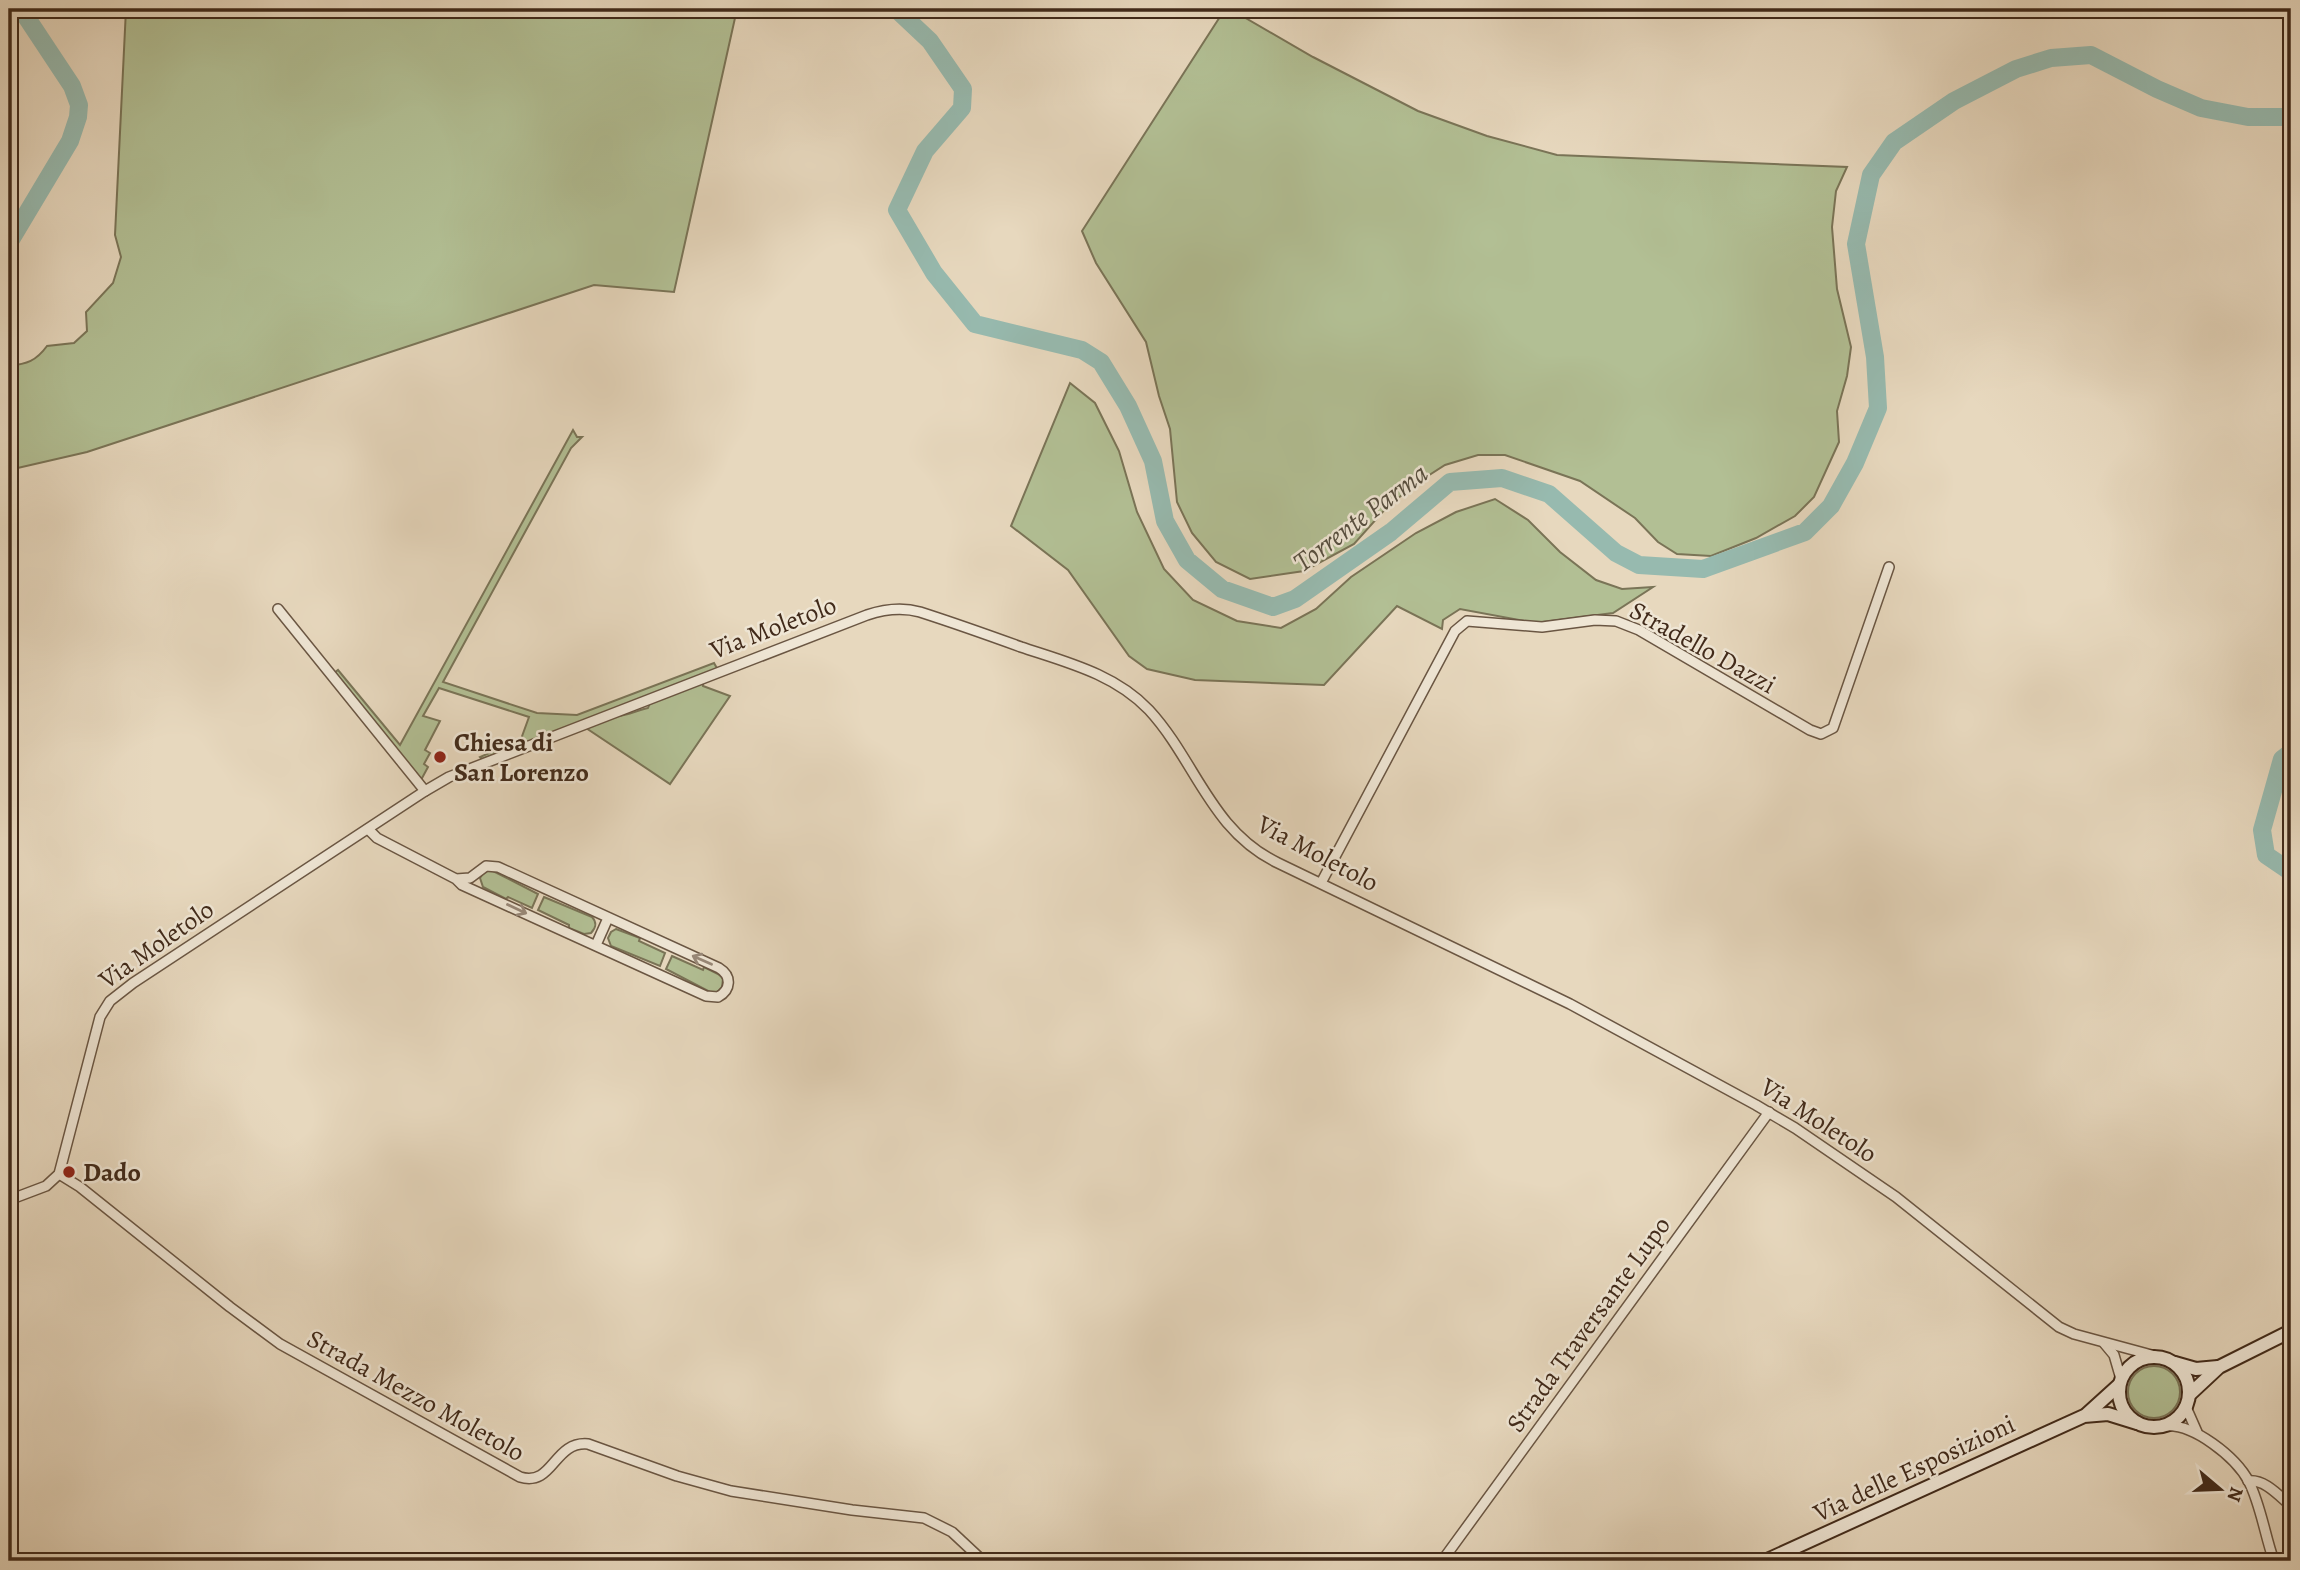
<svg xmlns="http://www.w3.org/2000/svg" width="2300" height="1570" font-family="Alegreya,serif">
	<rect width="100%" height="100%" fill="#e7d8be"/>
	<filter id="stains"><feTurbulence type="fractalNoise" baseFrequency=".00286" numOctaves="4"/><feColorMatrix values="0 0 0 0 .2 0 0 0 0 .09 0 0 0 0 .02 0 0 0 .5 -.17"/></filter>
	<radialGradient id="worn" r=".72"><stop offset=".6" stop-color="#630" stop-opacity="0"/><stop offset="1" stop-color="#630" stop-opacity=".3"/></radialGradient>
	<!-- green -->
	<g fill="#b2bf94" stroke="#7a7457" stroke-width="2">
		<path d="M126,9H737L674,292L594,285L87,452L9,470V366C27,364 36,361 47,346L74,343L87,331L86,312L113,283L121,257L115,235Z"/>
		<polygon points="1225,9 1230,9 1313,57 1418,111 1487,136 1557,155 1847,167 1836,191 1832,227 1837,289 1851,347 1847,376 1837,411 1839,442 1814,497 1795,516 1756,538 1711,556 1677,554 1658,542 1635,518 1580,481 1505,455 1478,455 1445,465 1420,481 1388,506 1354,544 1304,571 1250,579 1216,562 1192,533 1177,502 1170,429 1159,396 1146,342 1096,263 1082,231"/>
		<polygon points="1070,383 1095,403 1119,451 1137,512 1164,569 1193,600 1237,621 1281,628 1316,609 1351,577 1416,533 1456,512 1495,499 1528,520 1560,552 1596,580 1622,589 1653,587 1613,613 1535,623 1460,609 1443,620 1442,629 1397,606 1324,685 1195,680 1147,669 1129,656 1068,570 1011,526"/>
		<polygon points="573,430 577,437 582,437 571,448 443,682 537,713 577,715 714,663 718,670 482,759 480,757 521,739 529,717 439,688 423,716 440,721 425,750 430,753 424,764 428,767 421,780 333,674 338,670 400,745"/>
		<path d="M703,683V686L730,696L670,784L586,728L616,716C625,717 638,710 648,708L650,703Z"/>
		<polygon points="491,870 538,894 532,908 508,897 506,899 483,887 480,878 484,872"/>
		<path d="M544,897L592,917C597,922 596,928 591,933L584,934L569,928V925L538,910Z"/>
		<polygon points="616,929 640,938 639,941 665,953 660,966 611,946 608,938 611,932"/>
		<polygon points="672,956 703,970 704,967 718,974 723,978 722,988 716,993 710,992 666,969"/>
		<circle cx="2154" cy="1392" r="26"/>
	</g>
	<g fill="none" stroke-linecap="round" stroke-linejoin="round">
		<!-- river -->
		<g stroke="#97baaf" stroke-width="18">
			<polyline points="896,9 930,41 963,89 962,108 925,151 897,210 934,273 975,324 1082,350 1101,362 1128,406 1153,461 1165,521 1187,560 1222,589 1273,607 1295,599 1391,532 1450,482 1502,478 1549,494 1616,553 1639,565 1703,569 1805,532 1831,506 1855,463 1878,408 1875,357 1856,244 1871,175 1894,142 1954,101 2016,69 2051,58 2091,55 2157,89 2201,108 2248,117 2291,117"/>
			<polyline points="9,243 70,141 78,117 79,105 72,86 21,9"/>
			<polyline points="2291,752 2282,759 2262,830 2266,855 2291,872"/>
		</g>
		<defs>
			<g id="street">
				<polyline points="278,609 425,791"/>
				<path d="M368,829L377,838L456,879L462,885L706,996L718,997C731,990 732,976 719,968L498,867L486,866L470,878L456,879"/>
				<polyline points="1321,883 1455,631 1467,621 1542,627 1595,620 1616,621 1639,630 1810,730 1821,734 1833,728 1889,567"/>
				<polyline points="596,945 608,918"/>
				<path d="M59,1174L80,1187L230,1307L280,1344L520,1477C554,1487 553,1441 588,1444L677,1476L731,1491L852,1510L924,1518L952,1532L983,1561"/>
				<path d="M9,1200L46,1186L59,1174L100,1017L110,1001L133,983L425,791L449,777L867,615C885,609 902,607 920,612C954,623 988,635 1021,647C1066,662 1115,674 1149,710C1196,761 1210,830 1278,863L1570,1004L1756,1105L1795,1128L1896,1197L2059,1327L2074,1334L2159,1357"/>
				<polyline points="2104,1343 2114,1355 2121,1379"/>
				<polyline points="2186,1407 2197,1432"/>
				<path d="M2165,1426C2193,1423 2236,1457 2249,1482C2261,1506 2265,1536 2274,1561"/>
				<path d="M2248,1481C2265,1479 2279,1496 2291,1506"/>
				<polyline points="1442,1561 1769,1112"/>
			</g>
			<g id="secondary">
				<circle cx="2154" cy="1392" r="35"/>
				<polyline points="2175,1363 2196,1369 2218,1367"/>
				<polyline points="2189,1395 2219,1367 2291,1331"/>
				<polyline points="2087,1414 2119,1385"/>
				<polyline points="1765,1561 2084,1416 2108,1414 2137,1423"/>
			</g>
		</defs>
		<!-- street casing -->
		<use href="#street" stroke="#6a5643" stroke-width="12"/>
		<!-- secondary casing -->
		<use href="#secondary" stroke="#412a1a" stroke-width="16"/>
		<!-- street -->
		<use href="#street" stroke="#efe6d5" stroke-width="9"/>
		<!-- secondary -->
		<use href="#secondary" stroke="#efe6d5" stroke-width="12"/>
	</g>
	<!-- one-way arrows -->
	<defs><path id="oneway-shaft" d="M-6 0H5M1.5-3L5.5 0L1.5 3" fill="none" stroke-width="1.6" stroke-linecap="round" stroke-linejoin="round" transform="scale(1.75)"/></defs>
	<g stroke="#988878">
		<use href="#oneway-shaft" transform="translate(517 909) rotate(25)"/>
		<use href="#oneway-shaft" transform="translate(702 960) rotate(-156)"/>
	</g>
	<!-- markers -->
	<g fill="#8f2418" stroke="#efe6d5" stroke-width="2.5">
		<circle cx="440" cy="757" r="7"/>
		<circle cx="69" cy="1172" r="7"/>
	</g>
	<g text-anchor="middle" stroke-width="5" stroke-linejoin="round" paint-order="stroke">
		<!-- street labels -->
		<g font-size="26" fill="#412a1a" stroke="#efe6d5">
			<text transform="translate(773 627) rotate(-21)" y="9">Via Moletolo</text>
			<text transform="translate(1703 647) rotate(29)" y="9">Stradello Dazzi</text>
			<text transform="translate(1318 853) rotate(28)" y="9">Via Moletolo</text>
			<text transform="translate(156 944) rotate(-35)" y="9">Via Moletolo</text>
			<text transform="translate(1819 1120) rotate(33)" y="9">Via Moletolo</text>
			<text transform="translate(1588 1324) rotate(-54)" y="9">Strada Traversante Lupo</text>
			<text transform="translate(416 1395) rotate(29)" y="9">Strada Mezzo Moletolo</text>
			<text transform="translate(1914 1468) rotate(-25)" y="9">Via delle Esposizioni</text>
		</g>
		<!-- poi labels -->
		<g font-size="26" font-weight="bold" fill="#412a1a" stroke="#efe6d5" text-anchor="start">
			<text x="454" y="751">Chiesa di<tspan x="454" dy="30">San Lorenzo</tspan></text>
			<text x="83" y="1181">Dado</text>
		</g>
		<!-- water labels -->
		<g font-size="28" font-style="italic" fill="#564e3f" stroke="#efe6d5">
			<text transform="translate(1360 517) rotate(-37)" y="10">Torrente Parma</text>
		</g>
	</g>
	<!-- margin -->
	<rect width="2300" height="1570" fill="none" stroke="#e7d8be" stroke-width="35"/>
	<rect x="10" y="10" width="2279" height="1549" fill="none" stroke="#412a1a" stroke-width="3.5"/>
	<rect x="18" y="18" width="2265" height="1535" fill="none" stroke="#412a1a" stroke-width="2"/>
	<!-- north arrow -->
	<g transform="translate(2220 1489) rotate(109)" stroke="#efe6d5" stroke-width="5" paint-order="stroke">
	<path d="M0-5L12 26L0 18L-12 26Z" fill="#412a1a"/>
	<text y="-10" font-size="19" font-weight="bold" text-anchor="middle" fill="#412a1a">N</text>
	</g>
	<rect width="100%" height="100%" filter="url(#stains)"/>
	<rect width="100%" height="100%" fill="url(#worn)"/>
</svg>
